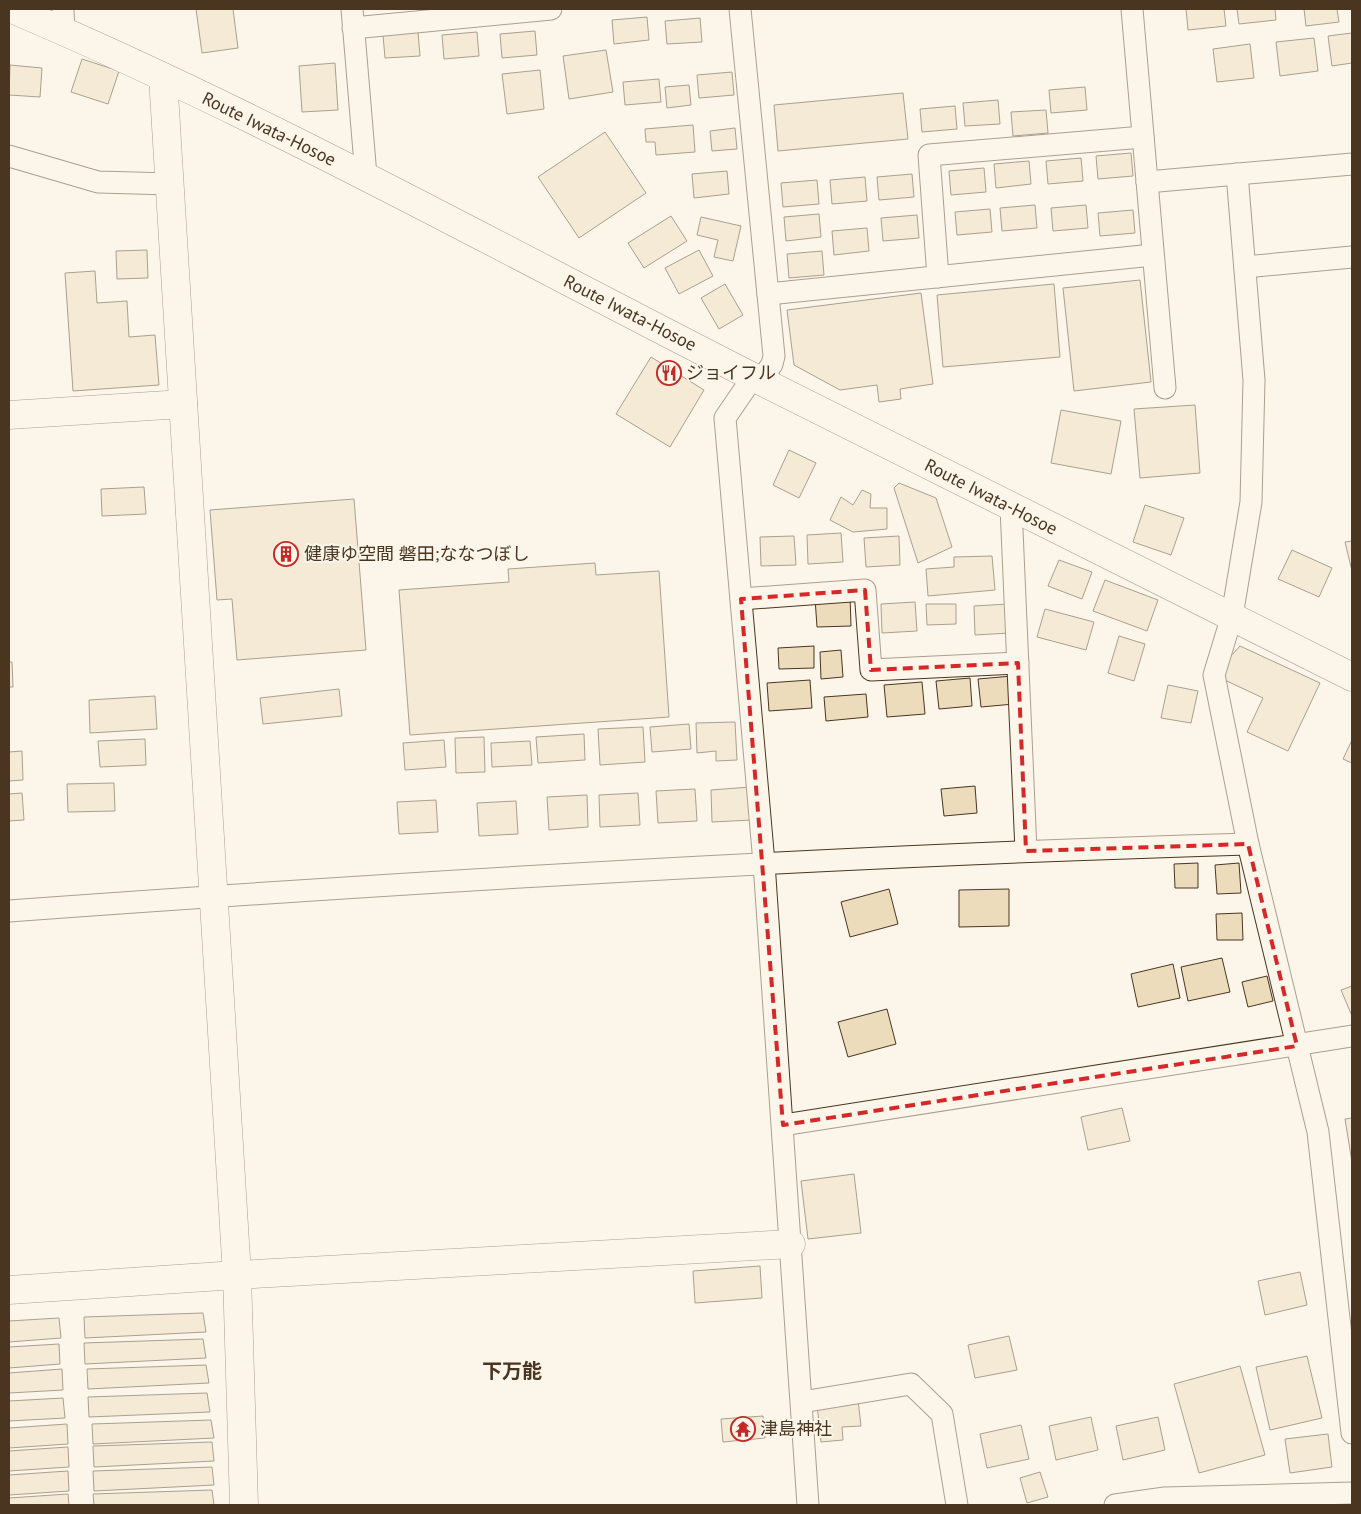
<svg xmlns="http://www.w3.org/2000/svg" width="1361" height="1514" font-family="'PT Sans','Noto Sans JP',sans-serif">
	<rect width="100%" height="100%" fill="#fbf6e9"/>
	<!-- building -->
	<g fill="#ecdcbc" stroke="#4a3520">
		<polygon points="196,9 233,9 238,48 202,53"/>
		<polygon points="1186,9 1224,9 1226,26 1188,30"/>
		<polygon points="1237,9 1275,9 1276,20 1239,24"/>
		<polygon points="1304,9 1337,9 1339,22 1306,26"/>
		<polygon points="647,17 649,40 614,44 612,20"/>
		<polygon points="700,18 702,42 667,44 665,21"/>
		<polygon points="535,31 537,55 502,58 500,34"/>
		<polygon points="418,32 420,56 385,58 383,35"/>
		<polygon points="477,32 479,56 444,59 442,35"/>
		<polygon points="1352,33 1352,63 1332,66 1328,36"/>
		<polygon points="1314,38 1318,71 1280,76 1276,42"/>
		<polygon points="1250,44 1254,78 1217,82 1213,49"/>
		<polygon points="606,50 613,92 569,99 563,56"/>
		<polygon points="82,59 119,71 108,104 71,92"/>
		<polygon points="335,63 338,110 302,112 299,66"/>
		<polygon points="10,65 42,68 40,97 9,95"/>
		<polygon points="540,70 544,109 507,114 502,74"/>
		<polygon points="732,72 734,95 699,98 697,75"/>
		<polygon points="659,79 661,102 625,105 623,82"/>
		<polygon points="689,85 691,105 667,108 665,87"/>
		<polygon points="1085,87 1087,110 1051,113 1049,90"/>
		<polygon points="903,93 908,139 778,151 774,105"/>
		<polygon points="998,100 1000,124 965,126 963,103"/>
		<polygon points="955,106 957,129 922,132 920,109"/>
		<polygon points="1046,110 1048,133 1013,136 1011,112"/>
		<polygon points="693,125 695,152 656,155 655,142 646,142 645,129"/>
		<polygon points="735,128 737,149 712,151 710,131"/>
		<polygon points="605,132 646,193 579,238 538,177"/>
		<polygon points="1131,153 1133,176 1098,179 1096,156"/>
		<polygon points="1081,158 1083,181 1048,184 1046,161"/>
		<polygon points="1029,161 1031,184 996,188 994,164"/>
		<polygon points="984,168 986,192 951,195 949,171"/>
		<polygon points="727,171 729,194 694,198 692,174"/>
		<polygon points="912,174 914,197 879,200 877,177"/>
		<polygon points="865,177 867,201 832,204 830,180"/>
		<polygon points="817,180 819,204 783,207 781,183"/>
		<polygon points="1035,205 1037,228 1002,231 1000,208"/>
		<polygon points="1086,205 1088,228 1053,231 1051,208"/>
		<polygon points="990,209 992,232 957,235 955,212"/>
		<polygon points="1133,210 1135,233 1100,236 1098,213"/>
		<polygon points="819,214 821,237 786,241 784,217"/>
		<polygon points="917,215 919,238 883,241 881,218"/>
		<polygon points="671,216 687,241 644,268 628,243"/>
		<polygon points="701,217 741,226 733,261 714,257 718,240 697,235"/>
		<polygon points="867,228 869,251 834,255 832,231"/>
		<polygon points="147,250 148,278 117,279 116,251"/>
		<polygon points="699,250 713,276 679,294 665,268"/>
		<polygon points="822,251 824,275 789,278 787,254"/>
		<polygon points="95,271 97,303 127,301 129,337 155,335 159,385 73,391 65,273"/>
		<polygon points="1140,280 1151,382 1074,391 1063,288"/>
		<polygon points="725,284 743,315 719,329 701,298"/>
		<polygon points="1054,284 1060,357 943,367 937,295"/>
		<polygon points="921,293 933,384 900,389 901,399 879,402 877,385 840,390 794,365 787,310"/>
		<polygon points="651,357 704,390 670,447 616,414"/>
		<polygon points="1195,405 1200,473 1140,478 1134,409"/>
		<polygon points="1061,410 1121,421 1111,474 1051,463"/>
		<polygon points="789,450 816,463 799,498 773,485"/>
		<polygon points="899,483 936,498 952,547 918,563 894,488"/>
		<polygon points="144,487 146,514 102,516 101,489"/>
		<polygon points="862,490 871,494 870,508 887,508 887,529 853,532 830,520 841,497 853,505"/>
		<polygon points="354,499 366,650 237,660 232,599 217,600 210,510"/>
		<polygon points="1145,505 1184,518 1171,555 1133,542"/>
		<polygon points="841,533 843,562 808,564 807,535"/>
		<polygon points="794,536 796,565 761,566 760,537"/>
		<polygon points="899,536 900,565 866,567 864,538"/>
		<polygon points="1352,541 1352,571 1345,542"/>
		<polygon points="1292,550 1332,568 1319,597 1278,579"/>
		<polygon points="992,556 995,590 928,596 926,569 954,567 954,557"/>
		<polygon points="1059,560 1092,572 1082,599 1048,586"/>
		<polygon points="595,563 596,575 659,571 669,717 410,735 399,590 509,582 508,569"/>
		<polygon points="1105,580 1158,600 1147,631 1093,611"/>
		<polygon points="850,596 851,626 817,627 815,598"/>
		<polygon points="915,602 917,631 882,633 881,604"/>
		<polygon points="926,604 956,604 956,624 927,625"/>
		<polygon points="1008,604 1010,633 975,635 974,606"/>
		<polygon points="1045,609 1094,622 1086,650 1037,637"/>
		<polygon points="1119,636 1145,644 1134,681 1108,673"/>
		<polygon points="814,646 814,668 779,669 778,648"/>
		<polygon points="1240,646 1320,683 1288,751 1247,732 1263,698 1214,675"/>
		<polygon points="841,650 843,677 821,679 820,652"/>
		<polygon points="9,662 12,662 13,687 9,687"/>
		<polygon points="1012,676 1014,704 981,707 978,679"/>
		<polygon points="970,678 972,706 939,709 936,681"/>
		<polygon points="810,680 812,708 769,711 767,683"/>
		<polygon points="922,682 925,714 887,717 884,685"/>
		<polygon points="1168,685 1198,691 1191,723 1161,718"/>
		<polygon points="339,689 342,716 263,724 260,698"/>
		<polygon points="866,694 868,717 826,721 824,697"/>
		<polygon points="155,696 157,729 90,733 89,700"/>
		<polygon points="735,722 737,760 716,761 716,751 697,753 696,723"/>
		<polygon points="689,724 691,749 652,752 650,727"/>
		<polygon points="643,727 645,762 600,765 598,729"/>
		<polygon points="584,734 585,760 538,763 536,737"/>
		<polygon points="484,737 485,772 456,773 455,738"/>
		<polygon points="145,739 146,765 100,767 98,741"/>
		<polygon points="444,740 446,767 405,770 403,743"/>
		<polygon points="1352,740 1352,763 1343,759"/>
		<polygon points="530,741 532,765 492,767 491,743"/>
		<polygon points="22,751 23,780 9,781 9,752"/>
		<polygon points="114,783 115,811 68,812 67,784"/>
		<polygon points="975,786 977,813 944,816 941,789"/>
		<polygon points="750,787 752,820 712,822 711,790"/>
		<polygon points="695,789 697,821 658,823 656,791"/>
		<polygon points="22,793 24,820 9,821 9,794"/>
		<polygon points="638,793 640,825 600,827 599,795"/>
		<polygon points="587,795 588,827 549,830 547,797"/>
		<polygon points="436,800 438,832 399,834 397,802"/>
		<polygon points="516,801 518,834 479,836 477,803"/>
		<polygon points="1198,863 1198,888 1175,888 1174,864"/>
		<polygon points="1239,863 1241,893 1217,894 1215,865"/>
		<polygon points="889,889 898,924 850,937 841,902"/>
		<polygon points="1009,889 1009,926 959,927 959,890"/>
		<polygon points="1242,913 1243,940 1217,940 1216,914"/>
		<polygon points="1222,958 1230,992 1188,1001 1181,967"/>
		<polygon points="1173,964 1180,998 1138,1007 1131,974"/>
		<polygon points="1267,976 1273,1001 1248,1007 1242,982"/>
		<polygon points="1352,986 1352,1016 1341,990"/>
		<polygon points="887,1009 896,1044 848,1057 838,1022"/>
		<polygon points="1122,1108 1130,1141 1088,1150 1081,1117"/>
		<polygon points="1352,1118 1352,1162 1345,1119"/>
		<polygon points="854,1174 861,1233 808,1239 801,1181"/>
		<polygon points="760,1266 762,1298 695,1303 693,1271"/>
		<polygon points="1300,1272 1307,1305 1265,1315 1258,1281"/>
		<polygon points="203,1313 206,1332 85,1338 84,1317"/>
		<polygon points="59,1318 61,1338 9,1342 9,1321"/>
		<polygon points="1009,1336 1017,1370 975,1378 968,1345"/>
		<polygon points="203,1339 206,1358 85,1364 84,1343"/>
		<polygon points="59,1344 60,1364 9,1368 9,1347"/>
		<polygon points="1307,1356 1322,1418 1270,1430 1256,1367"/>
		<polygon points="206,1365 209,1383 88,1389 87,1369"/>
		<polygon points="1240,1366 1265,1455 1199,1473 1174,1384"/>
		<polygon points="62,1369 63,1390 9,1393 9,1373"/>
		<polygon points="207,1393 210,1412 89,1417 88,1397"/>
		<polygon points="63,1398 65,1418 9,1421 9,1401"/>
		<polygon points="858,1400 861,1426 842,1427 843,1440 821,1442 817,1404"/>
		<polygon points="763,1416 765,1438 723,1442 721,1419"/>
		<polygon points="1091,1417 1098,1450 1056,1460 1049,1426"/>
		<polygon points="1158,1417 1165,1450 1123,1460 1116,1426"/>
		<polygon points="211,1420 214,1438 93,1444 92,1424"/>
		<polygon points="67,1424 68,1444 9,1448 9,1428"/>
		<polygon points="1021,1425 1029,1459 987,1468 980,1434"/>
		<polygon points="1328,1434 1332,1467 1290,1473 1285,1439"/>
		<polygon points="212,1442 214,1461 94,1467 93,1446"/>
		<polygon points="68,1447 69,1467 9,1471 9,1451"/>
		<polygon points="212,1467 214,1485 94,1491 93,1471"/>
		<polygon points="68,1471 69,1491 9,1495 9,1475"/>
		<polygon points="1040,1472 1048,1497 1027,1503 1020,1478"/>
		<polygon points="212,1490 214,1505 94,1505 93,1494"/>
		<polygon points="68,1494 69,1505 9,1505 9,1498"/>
	</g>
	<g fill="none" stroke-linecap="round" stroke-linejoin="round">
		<defs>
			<g id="street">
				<polyline points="63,9 64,31"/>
				<polyline points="352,9 366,176"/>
				<polyline points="740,9 774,356 772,364 761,381"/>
				<polyline points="1132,9 1165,388"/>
				<polyline points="353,28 551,9"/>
				<polyline points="9,156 98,182 170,184"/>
				<polyline points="1237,174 1254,380 1251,502 1232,616 1214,675 1248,844 1318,1132 1352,1433"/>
				<polyline points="1147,182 1352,164"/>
				<polyline points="1245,267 1352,257"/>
				<polyline points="938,277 929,155 1143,137"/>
				<polyline points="768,294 1153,255"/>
				<polyline points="753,377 725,418 764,863 808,1505"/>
				<polyline points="1011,507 1026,851"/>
				<polyline points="741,599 865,590 871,670 1018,663"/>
				<path d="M9,911C421,881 834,856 1248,844"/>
				<polyline points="783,1125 1352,1036"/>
				<polyline points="802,1402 911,1384 942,1414 957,1505"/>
				<polyline points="1115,1505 1165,1498 1352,1493"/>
			</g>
			<g id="secondary">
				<path d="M12,9C266,117 507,252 753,377C952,478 1153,576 1352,677"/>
				<polyline points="163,77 237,1275 244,1505"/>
				<polyline points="9,415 183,404"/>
				<polyline points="9,1290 237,1275 791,1244"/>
			</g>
		</defs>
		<!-- street casing -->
		<use href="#street" stroke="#4a3520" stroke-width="23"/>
		<!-- secondary casing -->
		<use href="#secondary" stroke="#4a3520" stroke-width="29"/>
		<!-- street -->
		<use href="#street" stroke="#fbf6e9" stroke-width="21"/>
		<!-- secondary -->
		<use href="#secondary" stroke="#fbf6e9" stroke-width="28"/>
	</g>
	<!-- marked area -->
	<path d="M0 0H1361V1514H0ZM865,590L871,670L1018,663L1026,851L1248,844L1297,1046L783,1125L741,599Z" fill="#fbf6e9" fill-opacity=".55" fill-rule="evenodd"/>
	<path fill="none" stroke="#d62828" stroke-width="4" stroke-dasharray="10 6" stroke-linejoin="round" d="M865,590L871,670L1018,663L1026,851L1248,844L1297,1046L783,1125L741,599Z"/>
	<!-- icons -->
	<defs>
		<symbol id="restaurant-ring" viewBox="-11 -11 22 22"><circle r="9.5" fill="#fbf6e9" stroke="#c62828" stroke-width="1.5"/><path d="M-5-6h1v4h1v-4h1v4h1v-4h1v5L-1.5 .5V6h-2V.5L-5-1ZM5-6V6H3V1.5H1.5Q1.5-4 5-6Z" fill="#c62828"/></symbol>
		<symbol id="building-ring" viewBox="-11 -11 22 22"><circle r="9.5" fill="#fbf6e9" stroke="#c62828" stroke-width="1.5"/><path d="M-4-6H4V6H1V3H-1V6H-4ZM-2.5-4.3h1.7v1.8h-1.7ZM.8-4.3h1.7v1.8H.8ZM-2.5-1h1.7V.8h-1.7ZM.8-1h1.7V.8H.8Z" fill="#c62828"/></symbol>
		<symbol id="temple-ring" viewBox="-11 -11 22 22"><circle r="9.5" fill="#fbf6e9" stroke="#c62828" stroke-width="1.5"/><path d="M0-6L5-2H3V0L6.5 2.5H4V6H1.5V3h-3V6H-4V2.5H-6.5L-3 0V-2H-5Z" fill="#c62828"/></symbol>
	</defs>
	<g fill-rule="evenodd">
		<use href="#restaurant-ring" x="655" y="359" width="28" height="28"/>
		<use href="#building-ring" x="272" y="540" width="28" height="28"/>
		<use href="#temple-ring" x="729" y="1415" width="28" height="28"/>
	</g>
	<g text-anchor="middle" stroke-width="4" stroke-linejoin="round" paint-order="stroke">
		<!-- street labels -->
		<g font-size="18" fill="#4a3520" stroke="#fbf6e9">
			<text transform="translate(269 129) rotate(26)" y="6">Route Iwata-Hosoe</text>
			<text transform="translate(630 313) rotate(27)" y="6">Route Iwata-Hosoe</text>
			<text transform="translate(991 497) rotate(27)" y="6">Route Iwata-Hosoe</text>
		</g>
		<!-- poi labels -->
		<g font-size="18" fill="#4a3520" stroke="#fbf6e9" text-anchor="start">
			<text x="686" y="379">ジョイフル</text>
			<text x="304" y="560">健康ゆ空間 磐田;ななつぼし</text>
			<text x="760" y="1435">津島神社</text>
		</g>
		<!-- quarter labels -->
		<g font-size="20" font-weight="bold" fill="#4a3520" stroke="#fbf6e9">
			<text x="512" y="1378">下万能</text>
		</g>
	</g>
	<!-- border -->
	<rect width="1361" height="1514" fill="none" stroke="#4a3520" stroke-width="20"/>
</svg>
